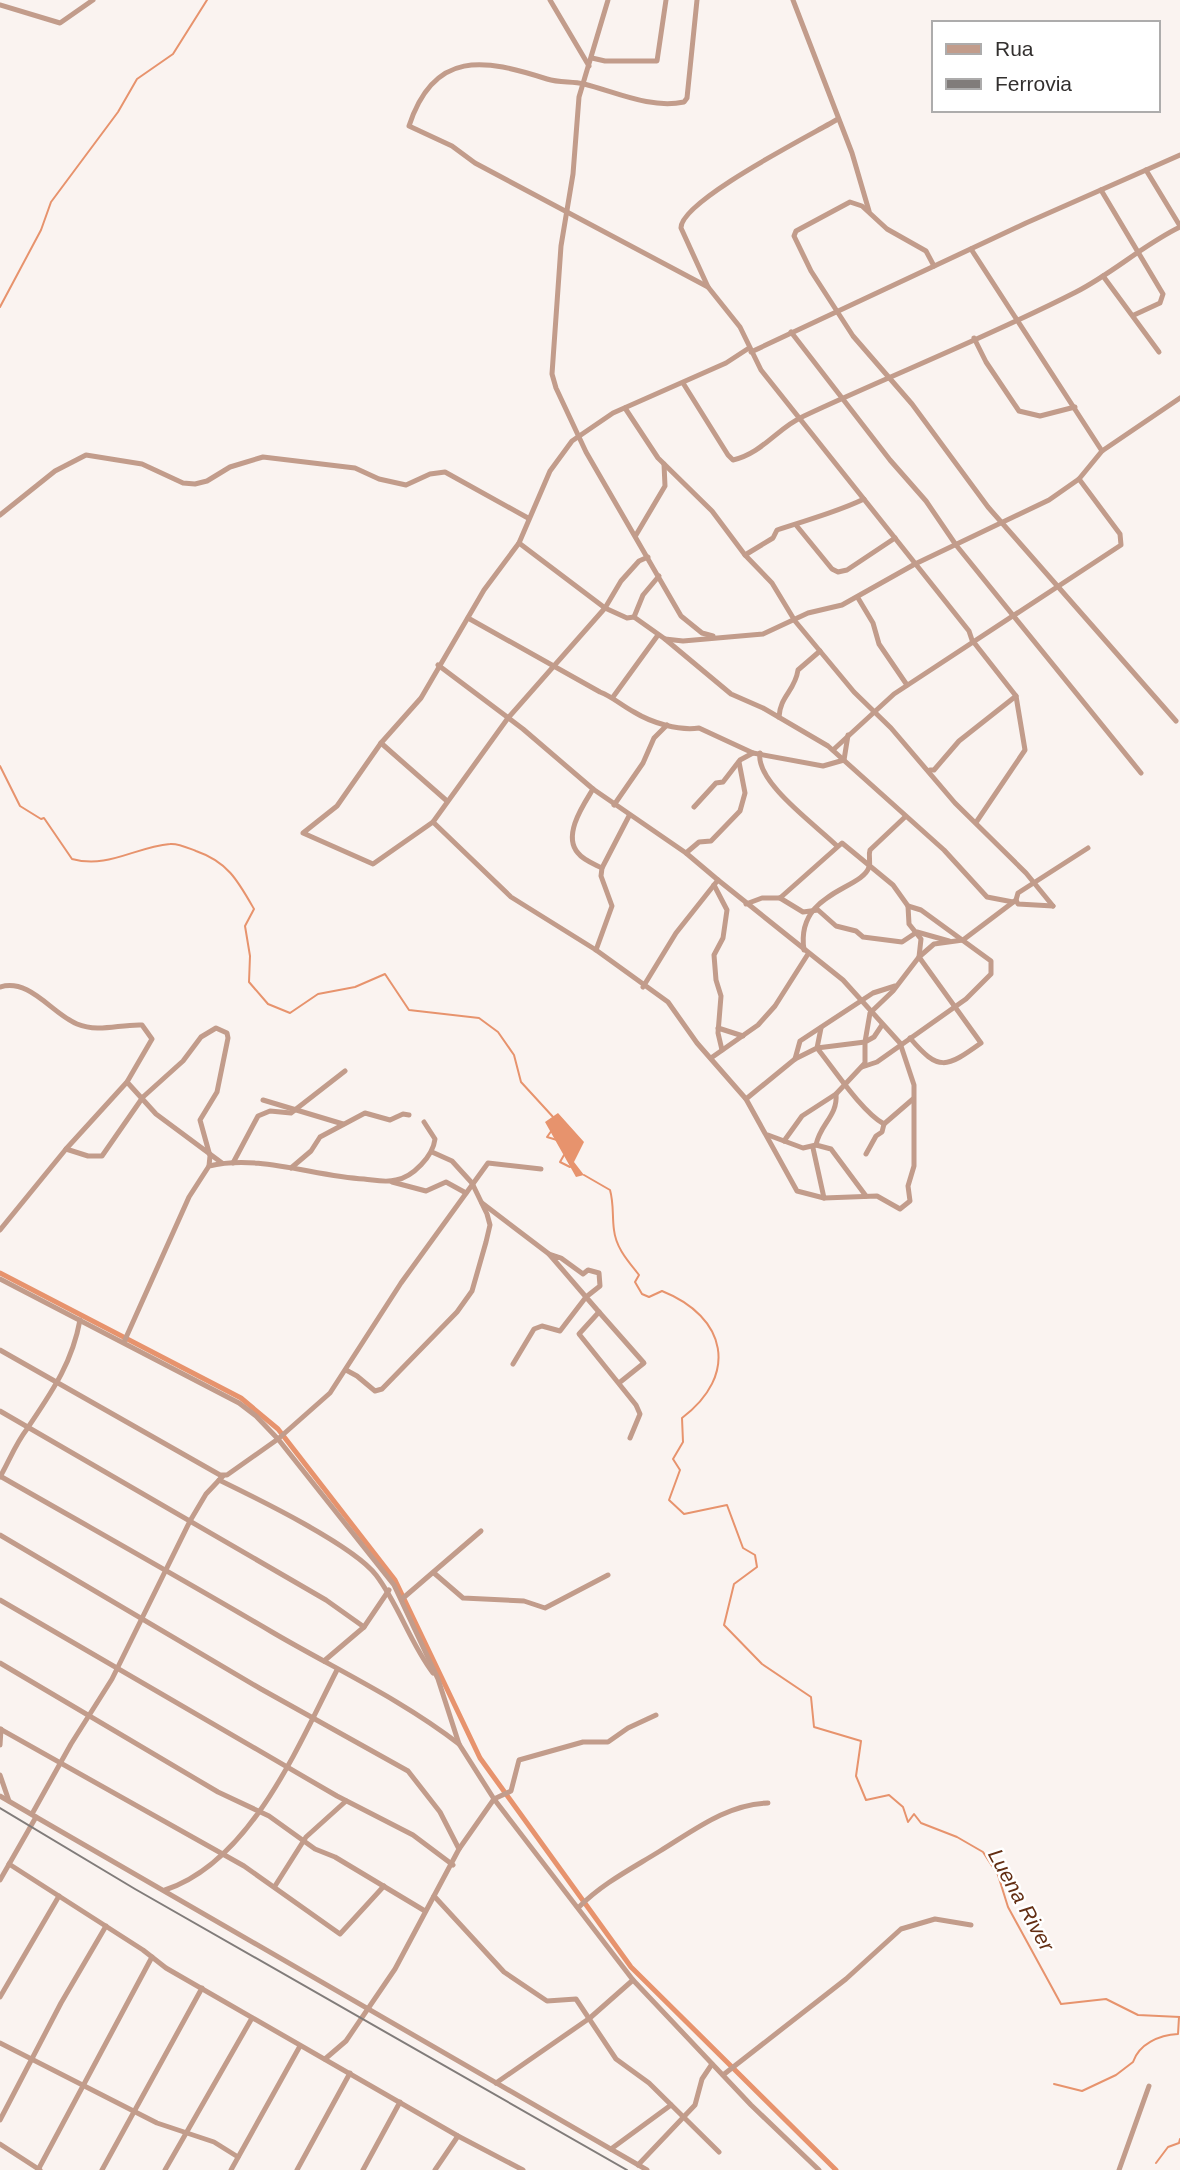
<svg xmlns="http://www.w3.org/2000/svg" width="1180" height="2170" font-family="Helvetica,sans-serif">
	<rect width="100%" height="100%" fill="#faf3f0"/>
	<!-- water -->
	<polygon fill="#e7936d" points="558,1113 584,1142 574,1162 584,1175 576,1177 545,1122"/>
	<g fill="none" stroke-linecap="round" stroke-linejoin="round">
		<!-- stream -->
		<g stroke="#e7936d" stroke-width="2">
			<polyline points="0,307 41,230 51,202 118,112 137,79 173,54 207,0"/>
			<path d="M0,766L20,806L41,819L44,818L72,859C108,869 135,847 170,844C178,843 188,848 196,851C228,862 238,881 254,909L245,926L250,956L249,982L268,1004L290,1013L318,994L355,987L385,974L409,1010L479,1018L498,1032L514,1055L521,1082L554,1118"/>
			<polyline points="552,1130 547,1137 557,1140"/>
			<polyline points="564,1155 560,1162 570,1167"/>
			<path d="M584,1175L610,1190C614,1204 612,1216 614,1230C616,1248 628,1261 639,1275L635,1282L642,1294L649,1297L662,1291C727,1317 739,1375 682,1418L683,1442L673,1459L680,1470L669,1500L684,1514L727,1505L743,1548L755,1555L757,1567L734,1584L724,1625L762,1664L811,1697L814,1727L861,1741L856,1776L866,1800L889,1795L903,1807L908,1822L914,1814L921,1823L957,1837L983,1852L998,1875L1008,1907L1061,2004L1106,1999L1138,2015L1180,2017"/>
			<path d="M1054,2084L1082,2091L1116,2075L1133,2062C1139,2044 1159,2035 1178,2034L1179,2017"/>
			<polyline points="1156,2163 1168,2147 1179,2143 1180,2139"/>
		</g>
		<!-- canal -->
		<polyline stroke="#e7936d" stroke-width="5" points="0,1273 241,1398 278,1429 395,1580 480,1758 631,1967 836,2170"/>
		<!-- street -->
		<g stroke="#c29c8b" stroke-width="5">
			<polyline points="550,0 589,66"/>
			<polyline points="608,0 579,97 573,174 561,246 552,374 556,388 586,452 681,616 702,633 713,636"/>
			<path d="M697,0L687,98L684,102C650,109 616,92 584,84C572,81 560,83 547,79C485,59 434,49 409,126L452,146L475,163L708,287"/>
			<polyline points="793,0 852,153 869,211"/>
			<polyline points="0,5 60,23 93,0"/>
			<polyline points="592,58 605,61 657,61 666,0"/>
			<path d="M838,119C811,135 680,201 681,228L708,287L740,327L761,370L969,631L972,640L1016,696L1025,750L977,821"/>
			<polyline points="1146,170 1180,226"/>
			<polyline points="1101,190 1163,294 1160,303 1134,315"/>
			<polyline points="971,249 1102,451"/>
			<polyline points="934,266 926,251 887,229 862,206 850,202 796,231 794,236 811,271 853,336 912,404 988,507 1176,721"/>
			<polyline points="1103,276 1159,352"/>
			<polyline points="791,332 890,460 926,501 956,545 1141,773"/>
			<polyline points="974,338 986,362 1019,411 1040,416 1075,407"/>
			<polyline points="751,352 1026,223 1180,155"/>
			<path d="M683,383L728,455L733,460C763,453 777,428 804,416C894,374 988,337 1076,292C1113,273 1143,245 1180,227"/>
			<polyline points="625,408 658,458 712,511 745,555 772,583 795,621 854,692 891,728 955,803 1026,873 1053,906"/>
			<polyline points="0,515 55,471 86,455 142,464 183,483 195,484 207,481 230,467 263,457 355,468 379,479 406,485 430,474 445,472 528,518"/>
			<polyline points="796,525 832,569 838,572 847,570 895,538"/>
			<polyline points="636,535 665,486 664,464"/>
			<polyline points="519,543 605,608 627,618 634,617 665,639 731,694 763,708 828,746 944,850 987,897 1013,902"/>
			<path d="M745,555L773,538L777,530C806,520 835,513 864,499"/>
			<polyline points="648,557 639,561 621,581 605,608 508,718 433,822 373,864 303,833 337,806 381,743 421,698 484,590 519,543 550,471 572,441 613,413 726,363 749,348"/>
			<polyline points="858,598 873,623 879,644 907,685"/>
			<polyline points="634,617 643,595 659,576"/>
			<path d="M468,618L600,692C613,697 621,705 634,712C652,723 679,731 699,728L753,753L823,766L844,760L848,735"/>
			<polyline points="665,639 683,641 763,634 808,613 842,605 915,564 1049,500 1079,479 1102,451 1180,398"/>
			<polyline points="438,665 523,729 593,789 686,853 718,880"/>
			<polyline points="613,697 658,635"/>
			<path d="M779,717C780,696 795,691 798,670L820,651"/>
			<polyline points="381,743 447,801"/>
			<polyline points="833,750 894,694 1121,545 1120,534 1079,479"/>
			<path d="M760,753C755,782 817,826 836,845"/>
			<polyline points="930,770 934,770 959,741 1016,696"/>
			<path d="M593,789C584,804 562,835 578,853C583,860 594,864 602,868"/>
			<polyline points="614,805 643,763 654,738 667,725"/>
			<polyline points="694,807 716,783 723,782 740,760 753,753"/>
			<polyline points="433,822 511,897 596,950 668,1002 697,1043 746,1099 797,1191 824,1198 877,1196 900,1209 910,1201 908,1186 914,1166 914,1085 900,1043 843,980 718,880 676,933 643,987"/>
			<polyline points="686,853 699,842 711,841 740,811 745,793 739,762"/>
			<polyline points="714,885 727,910 723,938 714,955 716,980 721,996 718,1033 722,1050"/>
			<polyline points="780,898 803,912 818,910 836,926 856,931 863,937 902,942 917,932 949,941"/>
			<polyline points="1016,900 1018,904 1053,906"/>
			<polyline points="746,904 762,898 780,898 842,843 893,885 908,906 921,910 991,961 991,974 966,999 877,1062 862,1067"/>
			<path d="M908,906L909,924L921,939L919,957L981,1043C946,1068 939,1072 910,1038"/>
			<polyline points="596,950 612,906 601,876 602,868 629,816"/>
			<path d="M804,950C795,892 862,890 869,867C871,861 868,856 870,850L905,817"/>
			<path d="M0,987C30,978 51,1013 77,1024C99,1033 119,1024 142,1025L152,1039L127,1082L66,1149L0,1230"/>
			<polyline points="718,1028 743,1036"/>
			<polyline points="817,1048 865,1042 870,1013 893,991 919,957 934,944 963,940 1016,900 1018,893 1088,848"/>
			<path d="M817,1048C834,1069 862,1112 884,1124L913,1099"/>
			<polyline points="711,1058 758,1025 775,1006 808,954"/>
			<polyline points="795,1059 800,1041 873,993 895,986"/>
			<polyline points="127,1082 156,1114 222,1163"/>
			<polyline points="746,1099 795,1059 817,1048 821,1028"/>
			<polyline points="263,1100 343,1124"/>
			<polyline points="768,1135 803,1148 816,1145 831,1149 866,1196"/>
			<polyline points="784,1141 802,1116 836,1094"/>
			<path d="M816,1145C820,1124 838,1116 836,1094L865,1063V1042L874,1037L882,1025"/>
			<polyline points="813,1148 824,1198"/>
			<polyline points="66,1149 88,1156 102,1156 143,1097 183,1061 201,1037 216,1028 227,1033 228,1038 217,1092 200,1120 210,1156 209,1166"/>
			<polyline points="866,1154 876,1136 882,1132 884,1124"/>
			<polyline points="233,1163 258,1116 270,1111 291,1113 345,1071"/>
			<polyline points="291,1168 311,1151 320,1137 365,1113 390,1120 403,1114 409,1115"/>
			<polyline points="392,1182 426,1191 446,1182 466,1193"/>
			<polyline points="482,1203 549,1254"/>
			<polyline points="0,1279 239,1403 256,1416 278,1439 394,1585 438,1679 459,1744 494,1799 633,1980 751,2105 819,2170"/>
			<path d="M124,1342L189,1197L209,1166C259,1154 313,1176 364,1179C375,1180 385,1183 396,1180C413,1177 433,1156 435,1139L424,1122"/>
			<polyline points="0,1350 220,1475 227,1475 278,1439 330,1393 401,1283 488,1163 541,1169"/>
			<polyline points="513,1364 534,1329 542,1326 560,1331 586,1297 600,1286 599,1273 588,1270 583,1274 561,1258 549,1254 586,1297 599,1312"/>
			<polyline points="346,1370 357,1376 375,1391 382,1389 457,1312 472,1291 486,1242 490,1225 487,1214 472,1183 452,1161 432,1152"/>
			<polyline points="619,1383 644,1363 599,1312 579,1334 636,1405 640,1414 630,1438"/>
			<polyline points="0,1411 326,1600 364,1627"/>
			<path d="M0,1476C91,1528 182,1579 272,1632C335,1669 401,1699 459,1744"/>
			<path d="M0,1477C9,1461 16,1443 27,1429C51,1393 72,1364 80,1320"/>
			<path d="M219,1480C256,1498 353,1545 376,1575C399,1605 410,1643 433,1673"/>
			<polyline points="0,1535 261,1689 408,1771 440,1812 459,1849"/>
			<polyline points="434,1573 463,1598 524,1601 545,1608 608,1575"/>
			<polyline points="402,1599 481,1531"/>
			<polyline points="0,1600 337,1796 413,1835 453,1865"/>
			<polyline points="324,1661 364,1627 389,1590"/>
			<polyline points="0,1663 218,1792 269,1816 315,1849 335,1857 425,1911"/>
			<polyline points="0,1729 244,1866 340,1934 384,1886"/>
			<polyline points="0,1745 1,1729"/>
			<polyline points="0,1775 9,1801"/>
			<polyline points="0,1796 36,1817 0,1880"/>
			<polyline points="32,1814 71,1744 112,1679 190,1521 206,1494 223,1476"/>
			<polyline points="36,1817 647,2170"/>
			<polyline points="9,1864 143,1950 166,1968 458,2136 523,2170"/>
			<polyline points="275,1886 306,1837 346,1801"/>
			<path d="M165,1890C251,1862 299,1744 337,1670"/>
			<polyline points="434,1896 504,1972 547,2001 576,1999 616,2059 649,2083 719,2152"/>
			<path d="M579,1907C603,1883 631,1869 660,1851C693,1831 727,1804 768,1803"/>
			<polyline points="0,1997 59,1896"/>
			<polyline points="591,2017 633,1980"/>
			<polyline points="0,2043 157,2123 214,2142 238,2157"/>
			<polyline points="325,2059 346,2041 395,1969 459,1849 494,1799 511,1791 519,1760 583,1742 608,1742 628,1728 656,1715"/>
			<polyline points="723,2075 846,1979 901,1929 935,1919 971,1925"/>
			<polyline points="496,2083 587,2020"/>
			<polyline points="0,2120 61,2003 106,1926"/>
			<polyline points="0,2144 40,2170"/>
			<polyline points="611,2149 671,2105"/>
			<polyline points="638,2165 695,2105 702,2079 712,2064"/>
			<polyline points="38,2170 152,1957"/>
			<polyline points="102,2170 202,1988"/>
			<polyline points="165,2170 252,2018"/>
			<polyline points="231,2170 300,2046"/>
			<polyline points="297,2170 350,2073"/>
			<polyline points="363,2170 400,2102"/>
			<polyline points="435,2170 458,2136"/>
			<polyline points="1119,2170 1149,2086"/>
		</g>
		<!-- rail -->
		<polyline stroke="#817c7a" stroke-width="2" points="0,1808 135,1889 627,2170"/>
	</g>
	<g text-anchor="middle" stroke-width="5" stroke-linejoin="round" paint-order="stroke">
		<!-- water labels -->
		<g font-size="21" font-style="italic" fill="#632e13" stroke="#fff">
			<text transform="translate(1021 1900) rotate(61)" y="7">Luena River</text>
		</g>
	</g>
	<!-- legend -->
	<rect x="932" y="21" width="228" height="91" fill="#ffffff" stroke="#adacac" stroke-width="2"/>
	<rect x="946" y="44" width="35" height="10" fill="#c29c8b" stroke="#adacac" stroke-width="2"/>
	<text x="995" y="56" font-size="21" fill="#33302f">Rua</text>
	<rect x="946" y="79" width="35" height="10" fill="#817c7a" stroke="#adacac" stroke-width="2"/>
	<text x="995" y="91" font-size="21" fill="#33302f">Ferrovia</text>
</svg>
